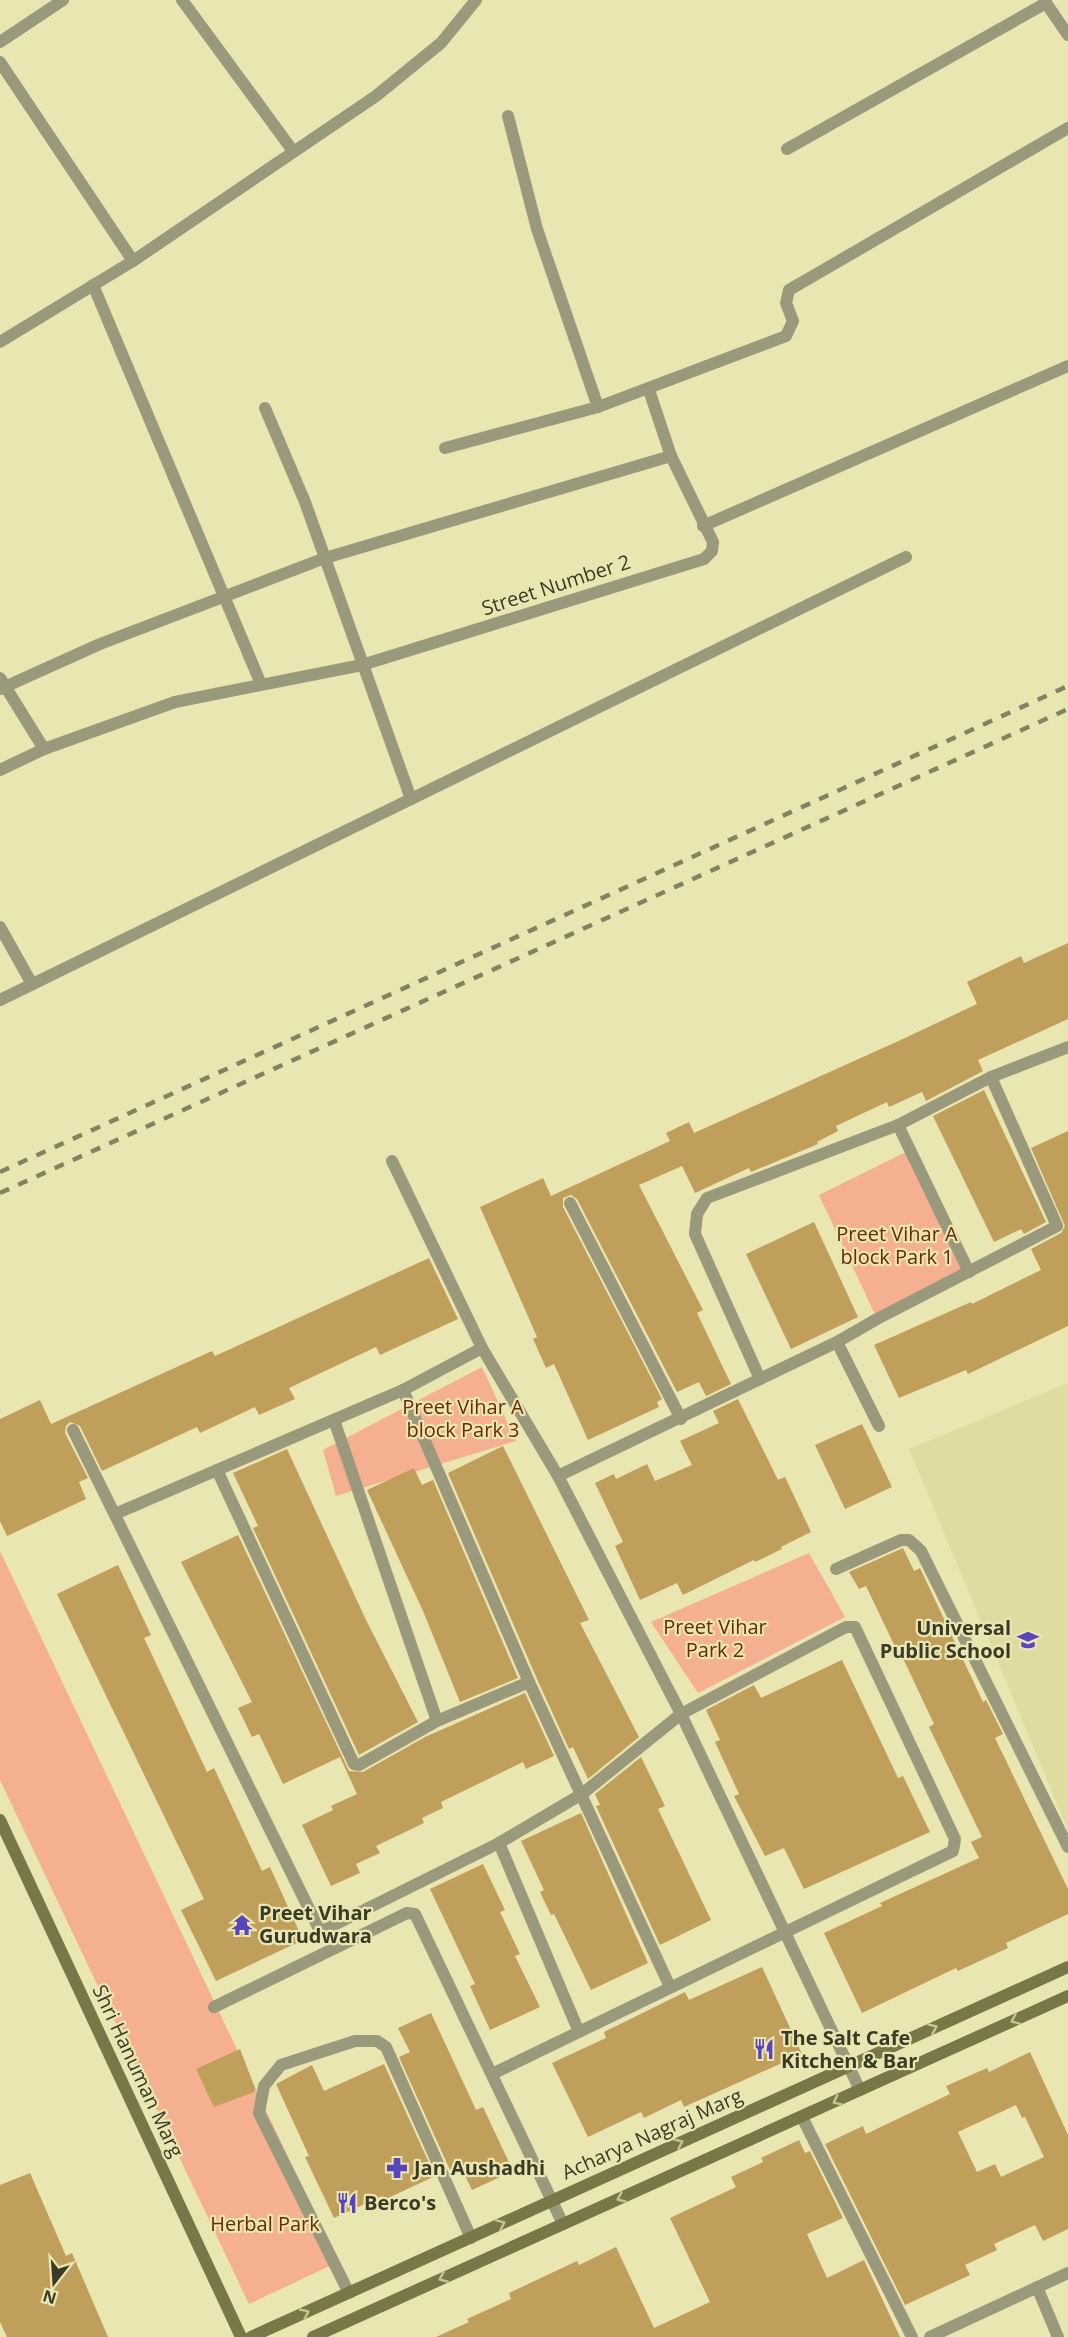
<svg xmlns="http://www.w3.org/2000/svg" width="1068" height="2337" font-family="'Open Sans',sans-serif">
	<rect width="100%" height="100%" fill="#e9e6b2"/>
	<!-- built -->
	<polygon fill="#e0dca1" points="1068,1383 1068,1830 909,1449"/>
	<!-- green -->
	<g fill="#f5b091">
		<polygon points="906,1152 965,1274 877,1319 819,1195"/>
		<polygon points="482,1367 516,1441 336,1496 323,1450"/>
		<polygon points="0,1551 338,2262 249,2304 0,1780"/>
		<polygon points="809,1553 845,1617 698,1693 651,1622"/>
	</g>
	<!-- building -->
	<g fill="#bf9f5a" fill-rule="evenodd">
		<polygon points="1068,943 1068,1019 978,1060 983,1071 926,1101 922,1092 889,1107 887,1102 836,1126 838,1131 817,1142 818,1144 751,1172 749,1168 695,1193 682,1166 639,1185 703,1310 697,1313 731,1384 706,1396 699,1382 677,1392 577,1199 571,1195 563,1198 563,1207 662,1399 657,1402 659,1407 588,1440 554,1364 546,1368 533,1339 537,1337 480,1207 543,1178 551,1196 670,1141 666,1133 689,1122 694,1133 905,1038 977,1004 967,982 1021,956 1024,963"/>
		<polygon points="984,1090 1046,1222 1024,1234 1021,1229 994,1242 933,1116"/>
		<polygon points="1068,1131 1068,1326 968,1374 966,1370 899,1398 874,1345 971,1302 972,1304 1041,1270 1031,1249 1061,1233 1065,1226 1031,1148"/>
		<polygon points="814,1222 858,1317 791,1349 746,1254"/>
		<polygon points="429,1258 458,1319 380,1355 376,1347 289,1388 295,1399 259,1415 255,1407 200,1433 197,1427 102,1471 80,1426 70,1422 66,1426 65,1433 88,1478 79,1482 86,1499 7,1536 0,1521 0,1419 40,1400 51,1424 212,1351 215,1356"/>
		<polygon points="738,1399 778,1480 785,1477 811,1532 781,1547 782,1549 755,1562 754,1560 683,1595 677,1583 640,1600 615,1546 623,1542 595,1483 614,1474 616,1479 647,1464 655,1481 692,1465 680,1441 719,1423 713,1411"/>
		<polygon points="862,1424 892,1487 845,1509 815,1445"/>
		<polygon points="503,1446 589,1620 580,1623 639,1737 588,1779 573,1747 569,1749 537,1679 448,1473"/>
		<polygon points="287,1449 366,1620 418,1722 359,1755 253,1528 258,1526 233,1473"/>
		<polygon points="414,1468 422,1485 433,1480 518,1678 460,1702 423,1611 367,1490"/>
		<polygon points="238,1535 349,1771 363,1772 425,1737 525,1693 554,1756 526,1769 523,1762 441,1802 443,1808 422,1818 424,1823 376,1846 380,1853 356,1864 360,1873 331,1886 302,1825 333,1810 331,1806 357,1794 340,1757 283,1784 259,1734 252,1737 238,1708 252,1702 181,1562"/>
		<polygon points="903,1548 914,1571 920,1568 983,1702 986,1700 1003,1734 995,1738 1068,1889 1068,1914 1006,1943 1008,1948 958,1971 956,1968 862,2013 824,1933 882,1906 880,1903 979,1858 971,1842 982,1837 929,1727 934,1724 901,1654 899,1655 866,1586 859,1589 849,1572"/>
		<polygon points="118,1565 151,1635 144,1638 207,1772 214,1768 262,1871 270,1867 303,1940 216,1981 181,1910 204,1899 57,1594"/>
		<polygon points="842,1660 898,1778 903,1776 930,1832 804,1889 784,1848 765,1856 734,1796 739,1794 715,1742 720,1740 706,1710 754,1685 761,1698"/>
		<polygon points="641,1757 665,1806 658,1809 711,1920 660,1945 596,1806 600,1805 595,1794"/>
		<polygon points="581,1813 648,1963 591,1990 554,1914 551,1915 540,1892 544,1890 521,1841"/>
		<polygon points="483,1864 505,1910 500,1912 520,1954 515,1956 540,2007 490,2030 470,1986 475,1984 430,1889"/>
		<polygon points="762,1967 802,2054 684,2107 681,2100 644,2118 641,2112 588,2137 552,2063 606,2038 604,2032 685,1992 689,2000"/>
		<polygon points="431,2013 476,2110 483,2107 513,2171 472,2190 460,2165 450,2170 399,2057 410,2052 398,2028"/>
		<polygon points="240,2049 255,2088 254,2092 214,2107 196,2069"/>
		<path d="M1030,2052L1068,2135V2229L1043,2241L1035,2225L994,2244L997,2250L965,2265L970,2275L905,2305L825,2144L863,2126L866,2134L950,2094L946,2086L987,2068L989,2072ZM1016,2105L1022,2118L1025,2117L1044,2157L1001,2177L995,2164L977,2172L958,2132Z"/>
		<polygon points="384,2064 435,2176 384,2200 382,2196 334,2218 305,2157 309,2156 276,2084 312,2065 324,2091"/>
		<polygon points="799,2140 805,2153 810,2151 843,2218 807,2234 827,2278 864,2260 900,2337 436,2337 469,2322 467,2319 511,2299 509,2293 577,2261 579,2265 616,2247 654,2328 710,2302 670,2218 736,2187 731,2177 763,2162 761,2158"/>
		<polygon points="30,2173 66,2256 72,2253 108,2337 7,2337 0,2322 0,2185"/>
	</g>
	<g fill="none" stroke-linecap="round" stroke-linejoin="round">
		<!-- street -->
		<g stroke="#9b997b" stroke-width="12">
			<polyline points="182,0 293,151"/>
			<polyline points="1044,0 1068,35"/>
			<polyline points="0,42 63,0"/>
			<polyline points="0,62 133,261"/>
			<polyline points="508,116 537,229 598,407"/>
			<polyline points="787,149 1046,3"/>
			<polyline points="93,285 261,684"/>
			<polyline points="0,342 133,261 376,96 441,43 476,0"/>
			<polyline points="265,408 305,502 411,799"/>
			<polyline points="445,448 598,407 786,336 793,321 786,303 789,290 1068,128"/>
			<polyline points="703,526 1068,366"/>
			<polyline points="0,678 44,749"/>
			<polyline points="0,689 100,644 325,558 671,456"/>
			<polyline points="0,770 44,749 175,702 362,665 704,559 712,551 713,542 671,456 649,390"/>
			<polyline points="0,927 32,984"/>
			<polyline points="0,1000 906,557"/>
			<polyline points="898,1125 969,1272"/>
			<polyline points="392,1161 482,1348 558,1476 681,1714 860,2090"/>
			<polyline points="570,1203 681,1419"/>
			<polyline points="837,1342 879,1426"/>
			<polyline points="760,1379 695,1234 697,1214 707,1198 898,1125 991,1077 1068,1047"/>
			<polyline points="403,1390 529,1682 670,1987"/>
			<polyline points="334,1420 437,1721"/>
			<polyline points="73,1430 319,1929 324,1930 499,1843 582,1794 681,1714 846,1627 855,1627 955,1839 953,1851 492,2074"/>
			<polyline points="217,1470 354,1764 359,1765 437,1721 529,1682"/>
			<polyline points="558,1476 837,1342 877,1319 1057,1226 991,1077"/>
			<polyline points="115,1514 403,1390 482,1348"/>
			<polyline points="836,1569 901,1540 909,1540 921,1551 1068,1847"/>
			<polyline points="499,1843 579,2032"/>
			<polyline points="214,2007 407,1913 415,1914 563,2224"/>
			<polyline points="802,2117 912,2337"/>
			<polyline points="1037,2287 1058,2337"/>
			<polyline points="349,2293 259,2113 264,2086 281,2065 355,2041 377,2041 386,2047 471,2238"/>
			<polyline points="930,2337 1068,2273"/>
		</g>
		<!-- secondary -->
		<g stroke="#797648" stroke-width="12">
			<polyline points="0,1820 241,2337"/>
			<polyline points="251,2337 1068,1967"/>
			<polyline points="313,2337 1068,1996"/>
		</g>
		<!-- rail -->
		<g stroke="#848260" stroke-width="4.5" stroke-dasharray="10 10" stroke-linecap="butt">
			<polyline points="0,1172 1068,686"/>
			<polyline points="0,1193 1068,709"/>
		</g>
	</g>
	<!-- one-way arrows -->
	<defs><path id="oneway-chevron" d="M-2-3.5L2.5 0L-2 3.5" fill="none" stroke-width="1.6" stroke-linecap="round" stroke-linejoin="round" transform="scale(1.5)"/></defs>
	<g stroke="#c7c492">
		<use href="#oneway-chevron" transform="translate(1015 2020) rotate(156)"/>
		<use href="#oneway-chevron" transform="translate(933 2028) rotate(-24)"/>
		<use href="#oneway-chevron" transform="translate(837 2101) rotate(155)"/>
		<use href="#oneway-chevron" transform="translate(679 2143) rotate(-24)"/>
		<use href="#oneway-chevron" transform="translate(621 2198) rotate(156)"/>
		<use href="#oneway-chevron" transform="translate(501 2224) rotate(-24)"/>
		<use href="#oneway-chevron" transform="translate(443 2278) rotate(156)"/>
		<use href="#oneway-chevron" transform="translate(305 2313) rotate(-25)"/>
	</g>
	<!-- icons -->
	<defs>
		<symbol id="school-bare" viewBox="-9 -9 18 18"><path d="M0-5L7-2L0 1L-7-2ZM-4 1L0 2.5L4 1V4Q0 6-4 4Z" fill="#5944bc" stroke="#e9e6b2" stroke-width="2.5" paint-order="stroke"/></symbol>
		<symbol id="temple-bare" viewBox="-9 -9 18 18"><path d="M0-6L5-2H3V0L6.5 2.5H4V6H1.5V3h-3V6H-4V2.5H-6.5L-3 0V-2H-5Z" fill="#5944bc" stroke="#e9e6b2" stroke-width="2.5" paint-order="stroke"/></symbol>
		<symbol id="restaurant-bare" viewBox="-9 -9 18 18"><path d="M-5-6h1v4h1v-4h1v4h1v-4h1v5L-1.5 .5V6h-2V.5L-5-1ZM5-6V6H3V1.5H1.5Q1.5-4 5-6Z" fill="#5944bc" stroke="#e9e6b2" stroke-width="2.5" paint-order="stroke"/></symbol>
		<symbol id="pharmacy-bare" viewBox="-9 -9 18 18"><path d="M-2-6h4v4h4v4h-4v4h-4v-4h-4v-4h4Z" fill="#5944bc" stroke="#e9e6b2" stroke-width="2.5" paint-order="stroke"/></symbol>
	</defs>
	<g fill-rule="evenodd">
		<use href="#school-bare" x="1013" y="1625" width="30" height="30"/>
		<use href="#temple-bare" x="227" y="1910" width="30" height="30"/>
		<use href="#restaurant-bare" x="749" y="2034" width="30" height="30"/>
		<use href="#pharmacy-bare" x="382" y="2153" width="30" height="30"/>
		<use href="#restaurant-bare" x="332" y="2188" width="30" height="30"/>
	</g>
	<g text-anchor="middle" stroke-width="4.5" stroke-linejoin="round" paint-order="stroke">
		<!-- street labels -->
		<g font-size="20" fill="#3b3a25" stroke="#e9e6b2">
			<text transform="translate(556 585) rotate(-18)" y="7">Street Number 2</text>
			<text transform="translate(138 2071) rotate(65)" y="7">Shri Hanuman Marg</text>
			<text transform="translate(652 2134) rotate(-24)" y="7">Acharya Nagraj Marg</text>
		</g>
		<!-- park labels -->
		<g font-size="20" fill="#692a05" stroke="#e9e6b2">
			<text x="897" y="1241">Preet Vihar A<tspan x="897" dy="23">block Park 1</tspan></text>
			<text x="463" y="1414">Preet Vihar A<tspan x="463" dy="23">block Park 3</tspan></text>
			<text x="715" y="1634">Preet Vihar<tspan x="715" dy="23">Park 2</tspan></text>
			<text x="265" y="2231">Herbal Park</text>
		</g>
		<!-- poi labels -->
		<g font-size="20" font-weight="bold" fill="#3b3a25" stroke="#e9e6b2" text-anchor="start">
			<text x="1011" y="1635" text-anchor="end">Universal<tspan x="1011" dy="23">Public School</tspan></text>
			<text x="259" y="1920">Preet Vihar<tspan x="259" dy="23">Gurudwara</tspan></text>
			<text x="781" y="2045">The Salt Cafe<tspan x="781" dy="23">Kitchen &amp; Bar</tspan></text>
			<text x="414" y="2175">Jan Aushadhi</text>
			<text x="364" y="2210">Berco's</text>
		</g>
	</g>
	<!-- north arrow -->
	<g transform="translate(54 2283) rotate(197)" stroke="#e9e6b2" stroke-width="4.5" paint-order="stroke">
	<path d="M0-4.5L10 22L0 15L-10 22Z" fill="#3b3a25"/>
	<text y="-9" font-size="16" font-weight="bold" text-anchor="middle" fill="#3b3a25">N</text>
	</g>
</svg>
